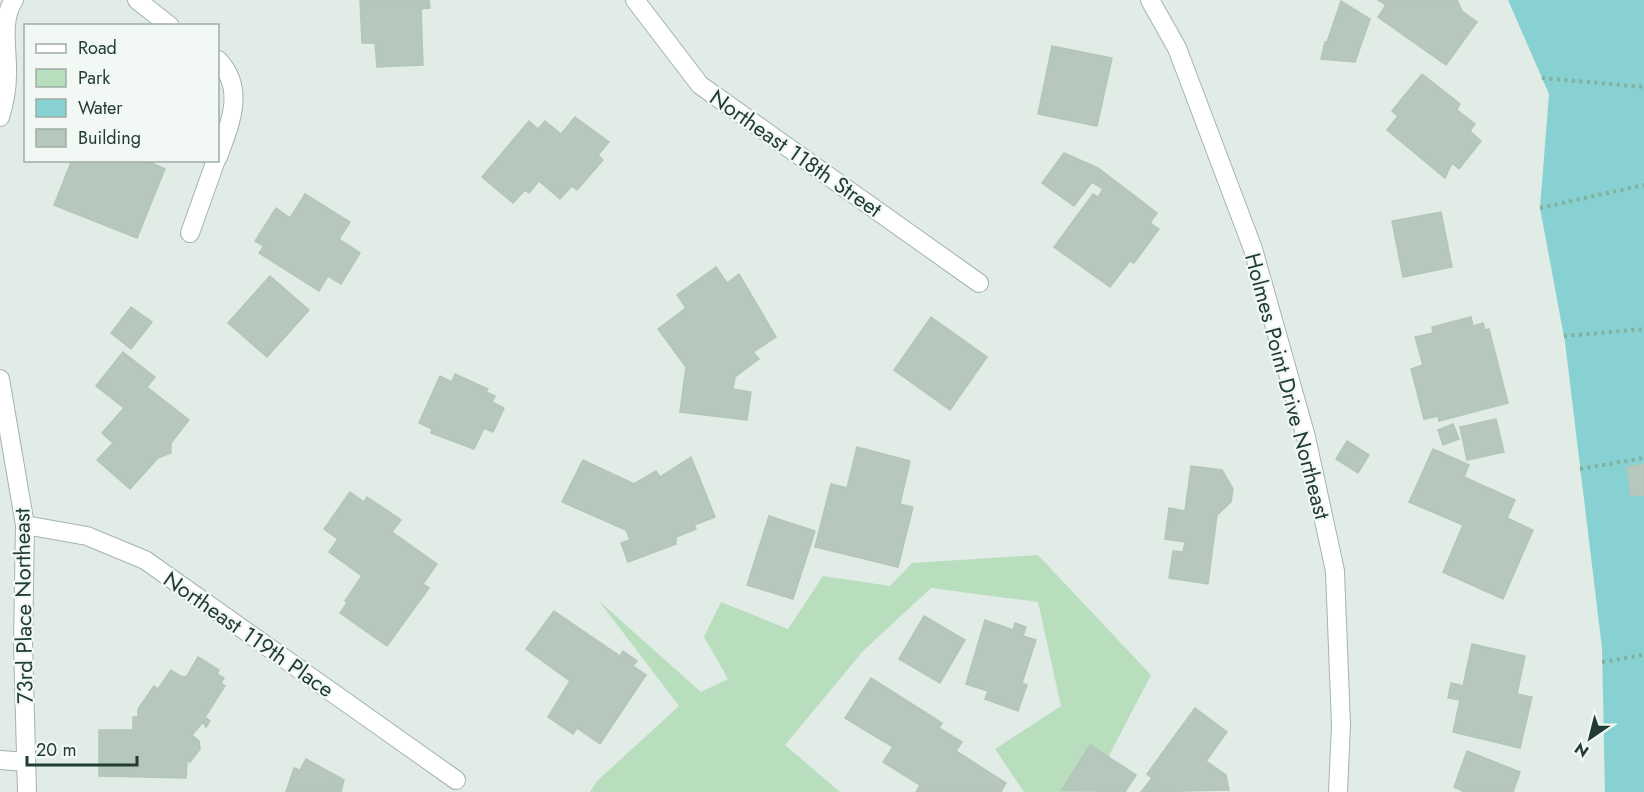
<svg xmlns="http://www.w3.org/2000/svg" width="1644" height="792" font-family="Jost,sans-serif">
	<rect width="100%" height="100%" fill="#e1ece6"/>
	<!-- green -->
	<polygon fill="#b9debe" points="1038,555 1151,675 1090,792 1024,792 995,749 1061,706 1038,602 931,588 863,651 785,745 840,792 590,792 597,781 679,706 599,601 701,692 728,679 704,637 721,602 788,629 823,576 890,586 912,563"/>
	<!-- water -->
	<polygon fill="#88d1d3" points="1508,0 1644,0 1644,792 1605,792 1602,648 1565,342 1540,208 1549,94"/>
	<!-- building -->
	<g fill="#b6c7be" stroke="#b3c6bc" stroke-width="1.5">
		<polygon points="360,0 429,0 430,8 421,9 423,65 377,67 375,43 362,43"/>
		<polygon points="1378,0 1457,0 1462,11 1477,22 1446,65 1378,17 1386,5"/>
		<polygon points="1341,1 1370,19 1355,62 1321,59 1325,42 1327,42"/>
		<polygon points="1052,46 1112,58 1097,126 1038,114"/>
		<polygon points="1422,74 1460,104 1457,110 1475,124 1470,131 1481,141 1459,169 1452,163 1445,178 1387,130 1398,116 1392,111"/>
		<polygon points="575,117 609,142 598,155 603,160 577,190 572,186 560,199 539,181 529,193 525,190 513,203 482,177 529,121 538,129 545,121 561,134"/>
		<polygon points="1064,153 1098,168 1157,213 1150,223 1159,229 1134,263 1130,261 1110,287 1054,247 1093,194 1098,197 1103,189 1092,182 1074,206 1042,183"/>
		<polygon points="72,160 145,160 165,169 137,238 54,205"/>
		<polygon points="305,194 350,222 339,239 360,253 341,284 328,276 319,291 259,253 264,246 255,241 276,208 290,218"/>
		<polygon points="1441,212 1452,267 1403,277 1392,221"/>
		<polygon points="716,267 727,283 739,274 776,337 753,352 759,359 735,377 733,389 751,392 747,420 680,412 686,367 658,329 686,308 677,295"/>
		<polygon points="270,276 309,310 267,357 228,323"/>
		<polygon points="131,307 152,322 131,349 111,333"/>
		<polygon points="931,317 987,357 950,410 894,370"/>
		<polygon points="1471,317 1473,326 1483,323 1485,330 1489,329 1508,403 1439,421 1438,416 1424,419 1411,369 1423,365 1415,337 1433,333 1432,327"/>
		<polygon points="123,352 155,377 147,387 189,420 171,443 171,453 158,458 130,489 97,460 113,443 102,433 124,408 96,386"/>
		<polygon points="455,374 488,389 486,392 495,396 492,402 504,408 493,432 484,428 474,449 431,433 432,429 419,423 440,376 452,382"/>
		<polygon points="1496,419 1504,452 1467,460 1460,427"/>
		<polygon points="1453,424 1459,439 1443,445 1438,430"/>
		<polygon points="1347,441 1369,455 1358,473 1336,459"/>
		<polygon points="857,447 910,461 900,504 913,507 898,567 815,547 831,484 847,488"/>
		<polygon points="1433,449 1469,465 1464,477 1515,500 1507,518 1533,530 1503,599 1443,572 1463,525 1409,502"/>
		<polygon points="691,457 715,517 694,525 696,529 676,537 676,544 628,562 621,543 630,540 626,530 562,502 583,460 634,484 656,471 660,477"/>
		<polygon points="1644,464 1644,495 1631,496 1627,467"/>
		<polygon points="1191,466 1222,470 1233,489 1231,502 1217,515 1208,584 1169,578 1173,551 1183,552 1185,542 1165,539 1169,508 1185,511"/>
		<polygon points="350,492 364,502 367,497 401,520 392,532 437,564 423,584 429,588 387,646 340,613 347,603 345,601 362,576 329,552 338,539 324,529"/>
		<polygon points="769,516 815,531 793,599 747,585"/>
		<polygon points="554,611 620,656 623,651 637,661 633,666 646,675 600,744 577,728 573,734 548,717 570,681 526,649"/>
		<polygon points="924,616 965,640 940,683 899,659"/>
		<polygon points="985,620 1013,630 1015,623 1026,627 1023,636 1036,640 1022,683 1027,685 1018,711 985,699 988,691 966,684"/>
		<polygon points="1472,644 1525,656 1517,694 1532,697 1520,748 1453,732 1460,700 1448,698 1451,683 1463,686"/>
		<polygon points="198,657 219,670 217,674 224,678 221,683 225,686 205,717 210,721 206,727 203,722 192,735 199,741 200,749 190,762 187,761 186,778 99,776 99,730 133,730 133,717 138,717 138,709 154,686 158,689 171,670 182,677 187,676"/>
		<polygon points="871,678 942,723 939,728 962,742 956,751 1006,783 1001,792 916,792 920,785 883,762 893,747 845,718"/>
		<polygon points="1195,708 1227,732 1206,761 1226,775 1229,790 1141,792 1152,778 1147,774"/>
		<polygon points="1090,745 1136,775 1125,792 1062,790"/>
		<polygon points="1467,751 1520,772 1513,792 1465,792 1454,787"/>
		<polygon points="306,759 344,780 341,792 286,792 294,768 300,770"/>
	</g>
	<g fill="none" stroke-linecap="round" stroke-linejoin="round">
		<defs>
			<g id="street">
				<polyline points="137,0 170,26"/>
				<polyline points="635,0 700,85 979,283"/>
				<polyline points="1150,0 1177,48 1253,249 1306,437 1335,571 1341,725 1338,792"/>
				<path d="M218,60C246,89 230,124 218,157"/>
				<path d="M0,117C4,104 7,90 7,75C8,50 0,20 14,0"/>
				<polyline points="190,233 216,160"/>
				<polyline points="0,379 25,525 23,643 27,792"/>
				<polyline points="25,525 87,536 145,560 456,780"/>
				<polyline points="0,760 26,762"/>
			</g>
		</defs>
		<!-- street casing -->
		<use href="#street" stroke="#a4b4ac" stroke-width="20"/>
		<!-- path -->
		<g stroke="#81b09b" stroke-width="4" stroke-dasharray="3 4.5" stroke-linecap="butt">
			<polyline points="1542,78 1644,87"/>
			<polyline points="1540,208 1644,185"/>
			<polyline points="1564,336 1644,329"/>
			<polyline points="1580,469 1644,458"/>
			<polyline points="1602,662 1644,655"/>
		</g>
		<!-- street -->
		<use href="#street" stroke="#fff" stroke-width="18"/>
	</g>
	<g text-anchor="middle" stroke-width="4.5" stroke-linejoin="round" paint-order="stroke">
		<!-- street labels -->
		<g font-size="22" fill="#213d32" stroke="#f2f8f4">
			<text transform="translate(796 153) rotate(35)" y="8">Northeast 118th Street</text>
			<text transform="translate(1288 386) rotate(75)" y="8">Holmes Point Drive Northeast</text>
			<text transform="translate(23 606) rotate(-91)" y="8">73rd Place Northeast</text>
			<text transform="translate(249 634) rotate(35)" y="8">Northeast 119th Place</text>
		</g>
	</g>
	<!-- legend -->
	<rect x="24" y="24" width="195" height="138" fill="#f2f8f4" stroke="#9eada6" stroke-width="1.5"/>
	<rect x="36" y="44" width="30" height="9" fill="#ffffff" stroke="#9eada6" stroke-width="1.5"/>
	<text x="78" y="54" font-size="18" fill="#213d32">Road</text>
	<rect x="36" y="69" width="30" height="18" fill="#b9debe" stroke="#9eada6" stroke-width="1.5"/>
	<text x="78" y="84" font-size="18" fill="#213d32">Park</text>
	<rect x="36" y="99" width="30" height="18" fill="#88d1d3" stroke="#9eada6" stroke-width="1.5"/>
	<text x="78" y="114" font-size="18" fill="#213d32">Water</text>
	<rect x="36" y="129" width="30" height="18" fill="#b6c7be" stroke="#9eada6" stroke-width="1.5"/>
	<text x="78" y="144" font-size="18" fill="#213d32">Building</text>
	<!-- north arrow -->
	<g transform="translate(1590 738) rotate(215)" stroke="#f2f8f4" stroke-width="4.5" paint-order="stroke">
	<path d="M0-4.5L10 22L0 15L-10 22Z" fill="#213d32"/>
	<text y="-9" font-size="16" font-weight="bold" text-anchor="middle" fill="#213d32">N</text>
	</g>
	<!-- scale -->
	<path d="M27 756v9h110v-9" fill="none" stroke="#213d32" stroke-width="3"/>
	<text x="36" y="756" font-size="18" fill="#213d32" stroke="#f2f8f4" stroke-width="4.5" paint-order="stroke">20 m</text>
</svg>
